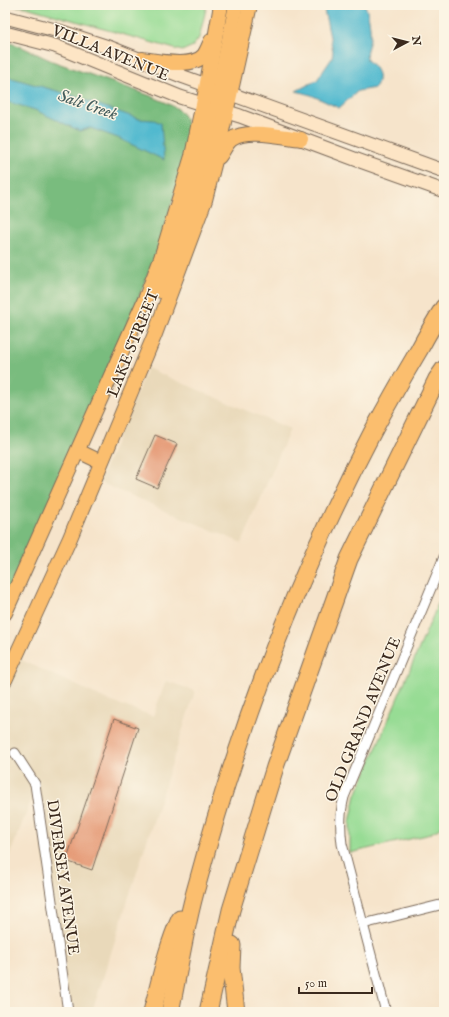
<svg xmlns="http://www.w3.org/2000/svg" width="449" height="1017" font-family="'IM FELL English',serif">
	<rect width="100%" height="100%" fill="#fcf5e5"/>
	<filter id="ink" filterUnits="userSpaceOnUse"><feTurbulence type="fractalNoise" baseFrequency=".025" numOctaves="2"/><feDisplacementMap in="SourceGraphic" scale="8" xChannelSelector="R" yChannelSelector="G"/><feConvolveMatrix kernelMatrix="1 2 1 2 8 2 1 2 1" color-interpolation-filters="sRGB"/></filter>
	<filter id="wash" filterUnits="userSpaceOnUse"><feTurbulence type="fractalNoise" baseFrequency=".012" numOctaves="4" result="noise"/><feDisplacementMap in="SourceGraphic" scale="16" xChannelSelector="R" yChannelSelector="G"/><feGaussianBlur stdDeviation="0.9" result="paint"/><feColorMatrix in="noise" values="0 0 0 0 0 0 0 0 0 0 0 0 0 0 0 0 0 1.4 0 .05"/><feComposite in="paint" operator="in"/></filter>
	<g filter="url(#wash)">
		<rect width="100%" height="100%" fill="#f6e4cb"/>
		<!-- built -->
		<g fill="#e9d9ba">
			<polygon points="147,368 290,429 242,543 99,482"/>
			<polygon points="17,658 112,702 153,716 166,681 195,691 92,1012 67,1012 34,793 5,867 5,685"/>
		</g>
		<!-- green -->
		<g fill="#97dc94" stroke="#698359">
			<polygon points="8,5 207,5 199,38 193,46 182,51 26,7"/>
			<polygon points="444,590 444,826 427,835 350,853 350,822 356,795"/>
		</g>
		<!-- forest -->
		<polygon fill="#79bc7e" stroke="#5a734e" points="5,41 22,47 52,61 151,96 167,103 178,109 184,116 188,127 185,160 161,240 139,297 5,604"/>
		<!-- water -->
		<g fill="#51b9cf" stroke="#467276">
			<path d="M323,5H365C369,16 371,27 370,38C369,47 365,50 367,60C377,68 382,76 375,88L358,91L339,108L311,95L296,91L317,80L332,58L333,51Z"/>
			<polygon points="5,76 71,95 139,119 154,120 161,123 164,160 118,138 90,128 80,131 35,110 5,101"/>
		</g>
		<g id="blocks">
			<!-- building -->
			<g fill="#e59975">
				<polygon points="155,435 177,444 157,488 136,479"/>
				<polygon points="114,719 138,728 92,870 66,861"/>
			</g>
		</g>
	</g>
	<g filter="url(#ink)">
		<use href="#blocks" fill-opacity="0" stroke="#7c6b5b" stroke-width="1"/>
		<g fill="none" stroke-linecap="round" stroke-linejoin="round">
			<defs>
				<g id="minor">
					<polyline points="15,753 35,784 68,1012"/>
					<polyline points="363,924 444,904"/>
					<path d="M386,1012L342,844C340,829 340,812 344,797L444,557"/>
				</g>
				<g id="secondary">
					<polyline points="5,17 59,31 111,48 184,77 444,171"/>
					<polyline points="5,33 55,46 180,97 240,116 360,161 444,191"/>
				</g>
				<g id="primary">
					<path d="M142,59C157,61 193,69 204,55C207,51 209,45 211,41"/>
					<polyline points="225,110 219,89 236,5"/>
					<path d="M219,157C223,152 226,143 232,139C247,128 283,137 301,139"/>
					<polyline points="161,291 192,198 208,138 214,108 208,88"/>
					<polyline points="78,451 101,462"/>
					<polyline points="5,613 146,297 161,258 192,156 200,117 203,105 221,5"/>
					<polyline points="5,680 70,538 155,334 205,200 218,149 250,5"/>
				</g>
				<g id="motorway">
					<polyline points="232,945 231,968 236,1012"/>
					<path d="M152,1012C160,982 167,947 180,919"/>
					<path d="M170,1012C179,970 185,926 197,885C239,728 297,576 372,433C387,405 403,377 419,350C427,335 435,321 444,307"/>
					<polyline points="208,1012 231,910 275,767 349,559 437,379 444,369"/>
				</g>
			</defs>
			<!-- minor casing -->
			<use href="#minor" stroke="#7c6b5b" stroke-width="11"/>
			<!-- secondary casing -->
			<use href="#secondary" stroke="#7c6b5b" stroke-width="15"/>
			<!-- primary casing -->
			<use href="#primary" stroke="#7c6b5b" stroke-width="16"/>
			<!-- motorway casing -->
			<use href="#motorway" stroke="#7c6b5b" stroke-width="19"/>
			<!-- minor -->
			<use href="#minor" stroke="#fff" stroke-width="9"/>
			<!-- secondary -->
			<use href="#secondary" stroke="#fde5c5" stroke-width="13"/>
			<!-- primary -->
			<use href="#primary" stroke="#fbbe6e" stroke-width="14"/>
			<!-- motorway -->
			<use href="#motorway" stroke="#fbbe6e" stroke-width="17"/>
		</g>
	</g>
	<g text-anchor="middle" stroke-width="3" stroke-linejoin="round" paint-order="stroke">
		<!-- street labels -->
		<g font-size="16" fill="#3b2a1e" stroke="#fcf5e5">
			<text transform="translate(111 52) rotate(22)" y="6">VILLA AVENUE</text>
			<text transform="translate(132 343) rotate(-68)" y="6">LAKE STREET</text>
			<text transform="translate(362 719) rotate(-68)" y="6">OLD GRAND AVENUE</text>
			<text transform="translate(64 877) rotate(82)" y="6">DIVERSEY AVENUE</text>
		</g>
		<!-- water labels -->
		<g font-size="17" font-style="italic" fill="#435c5c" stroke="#fcf5e5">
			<text transform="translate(88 104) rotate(19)" y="6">Salt Creek</text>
		</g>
	</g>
	<!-- margin -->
	<rect width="449" height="1017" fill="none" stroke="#fcf5e5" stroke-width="20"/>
	<!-- north arrow -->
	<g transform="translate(407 42) rotate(83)" stroke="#fcf5e5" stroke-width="3" paint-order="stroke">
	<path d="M0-3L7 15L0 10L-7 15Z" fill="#3b2a1e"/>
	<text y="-6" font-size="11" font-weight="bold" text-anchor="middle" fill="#3b2a1e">N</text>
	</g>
	<!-- scale -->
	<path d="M299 987v6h73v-6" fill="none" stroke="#3b2a1e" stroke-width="2"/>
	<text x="305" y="987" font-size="12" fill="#3b2a1e" stroke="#fcf5e5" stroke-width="3" paint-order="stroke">50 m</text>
</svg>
